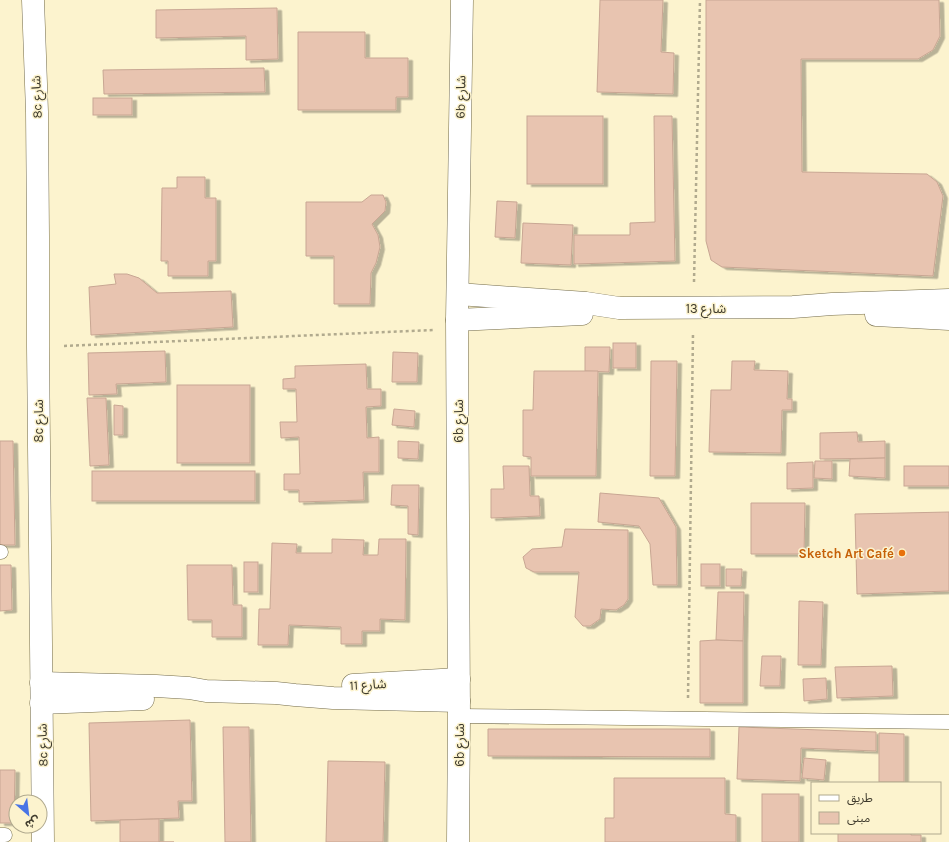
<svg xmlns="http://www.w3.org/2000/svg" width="949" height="842" font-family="Karla,'Noto Sans Arabic',sans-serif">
	<defs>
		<filter id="shadow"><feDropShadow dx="4.5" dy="2.5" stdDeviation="0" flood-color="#0004"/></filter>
	</defs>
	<rect width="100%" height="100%" fill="#fcf3ce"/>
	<!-- building -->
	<g fill="#e8c4b0" stroke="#c8a693" filter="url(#shadow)">
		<polygon points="600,0 663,0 661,52 674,53 673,94 597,92"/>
		<polygon points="706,0 939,0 940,36 933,50 918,59 801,59 802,172 927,174 937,182 943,196 933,276 722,267 711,260 706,241"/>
		<polygon points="277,8 278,59 246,60 246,36 156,38 156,10"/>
		<polygon points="298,32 365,32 365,58 408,58 408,97 396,97 396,110 298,110"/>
		<polygon points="264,68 265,92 104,94 103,70"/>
		<rect x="93" y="98" width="39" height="17"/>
		<rect x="527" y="116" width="76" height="68"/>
		<polygon points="654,116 672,116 675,261 574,264 574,235 630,235 630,223 655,222"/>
		<polygon points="177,177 205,177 205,198 216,198 216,261 208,261 208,276 168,276 168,261 161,261 162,188 177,188"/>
		<polygon points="371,195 383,195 386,202 385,211 372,224 378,235 380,247 376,263 371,273 370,304 334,304 334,256 306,256 306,202 362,202"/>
		<polygon points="497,201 517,202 515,238 495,237"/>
		<polygon points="523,223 573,225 571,265 521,263"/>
		<polygon points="114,274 127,274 139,278 157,293 231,291 233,327 91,335 89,287 116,284"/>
		<rect x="613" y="343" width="23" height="25"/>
		<polygon points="585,347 610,347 609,372 585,371"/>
		<polygon points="165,351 166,382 116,384 117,394 89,395 88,353"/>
		<polygon points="393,352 418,353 417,382 392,382"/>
		<polygon points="651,361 677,361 675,476 650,476"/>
		<polygon points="732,361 755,361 754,370 788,371 787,399 792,399 792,410 782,410 781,453 709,452 711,390 731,390"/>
		<polygon points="366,364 367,389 381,389 381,406 366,407 367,438 379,437 379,472 363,472 364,500 299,502 299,490 284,490 284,474 300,474 299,437 281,438 280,422 297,422 296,389 283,389 283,379 295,378 295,366"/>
		<polygon points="534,371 598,371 596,476 531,476 531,457 523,456 523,410 533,410"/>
		<rect x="177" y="385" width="73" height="78"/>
		<polygon points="87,398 106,398 109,465 90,466"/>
		<polygon points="114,405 123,406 123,435 114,435"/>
		<polygon points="394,409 415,411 414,427 392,425"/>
		<polygon points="857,432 858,442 885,441 885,458 820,459 820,433"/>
		<polygon points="0,441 13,441 15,545 0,545"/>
		<polygon points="398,441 419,442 418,459 398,458"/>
		<polygon points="885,458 885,478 849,476 850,459"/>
		<polygon points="815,461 832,461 832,479 814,478"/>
		<polygon points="813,462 813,488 787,489 787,463"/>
		<polygon points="503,466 529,466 530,496 539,496 540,516 491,518 491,489 504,489"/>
		<rect x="904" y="466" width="45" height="20"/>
		<rect x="92" y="471" width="163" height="30"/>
		<polygon points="392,485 419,485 418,535 408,534 408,506 391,505"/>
		<polygon points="600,493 659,498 676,527 677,585 653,585 650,544 639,526 598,522"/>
		<polygon points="751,503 805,503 804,554 751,554"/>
		<polygon points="949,512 949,591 857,594 855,514"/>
		<polygon points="565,529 628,530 628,599 624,605 616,610 601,609 600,619 590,626 583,626 575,617 579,572 534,572 526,568 523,557 532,549 562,547"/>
		<polygon points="332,539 364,540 363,555 378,555 379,539 406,539 405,620 380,619 380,631 362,631 362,644 341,644 341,627 289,625 288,645 258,645 259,609 270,609 272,543 297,544 296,553 332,553"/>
		<rect x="244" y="562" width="14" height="30"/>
		<rect x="701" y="564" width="19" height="22"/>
		<polygon points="0,565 11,565 12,610 0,611"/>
		<polygon points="187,565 232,565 233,605 242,605 242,637 212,637 212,620 188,620"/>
		<polygon points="726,569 742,569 741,586 726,586"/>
		<polygon points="718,592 744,592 743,641 716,640"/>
		<polygon points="799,601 823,602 821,665 798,665"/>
		<polygon points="716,640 743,641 743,703 700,703 700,641"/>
		<polygon points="762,656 781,656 780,686 760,686"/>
		<polygon points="892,666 893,696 837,698 835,667"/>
		<polygon points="826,678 827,699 804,701 803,679"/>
		<polygon points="190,720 192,801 178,801 179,818 91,821 89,723"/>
		<polygon points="223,727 249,727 251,842 225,842"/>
		<polygon points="739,727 876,732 876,751 801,748 800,781 737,779"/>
		<polygon points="488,729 710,729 710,757 488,756"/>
		<polygon points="879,733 904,734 904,782 879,782"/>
		<polygon points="804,758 826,760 824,780 802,778"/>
		<polygon points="328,761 385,762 383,842 326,842"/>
		<polygon points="0,770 15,770 14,823 0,823"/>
		<polygon points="614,778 725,778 725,814 736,815 736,842 605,842 605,818 614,818"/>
		<rect x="762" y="794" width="37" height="48"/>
		<polygon points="159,819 159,842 174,842 120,842 120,820"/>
		<polygon points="839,833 911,833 911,835 921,835 921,842 838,842 838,834"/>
	</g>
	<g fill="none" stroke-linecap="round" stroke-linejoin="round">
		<defs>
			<g id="service">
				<polyline points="0,552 1,552"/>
				<polyline points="459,716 949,722"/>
				<polyline points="0,835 5,835"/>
			</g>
			<g id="minor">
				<polyline points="33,0 37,112 38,236 38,347 43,842"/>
				<polyline points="458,294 586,303 619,308 793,307 832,304 949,300"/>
				<polyline points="876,315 949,319"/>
				<polyline points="457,320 582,314"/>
				<polyline points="41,683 156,686 189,688 206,691 276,693 295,695 333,698 459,701"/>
				<polyline points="353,685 459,679"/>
				<polyline points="41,703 143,699"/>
				<polyline points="458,842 459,716 457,320 462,0"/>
			</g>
		</defs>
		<!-- service casing -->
		<use href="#service" stroke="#746c4b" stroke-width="15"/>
		<!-- minor casing -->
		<use href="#minor" stroke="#746c4b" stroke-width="23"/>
		<!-- path -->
		<g stroke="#b1aa8e" stroke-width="2.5" stroke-dasharray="3 3" stroke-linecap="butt">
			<polyline points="694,282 700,0"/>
			<polyline points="64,346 433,330"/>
			<polyline points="688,698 693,333"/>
		</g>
		<!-- service -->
		<use href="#service" stroke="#fff" stroke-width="14"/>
		<!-- minor -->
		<use href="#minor" stroke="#fff" stroke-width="22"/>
	</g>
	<!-- markers -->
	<circle fill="#e8710a" stroke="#fcf3ce" stroke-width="1.5" cx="902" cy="553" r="4"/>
	<g text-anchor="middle" stroke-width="3" stroke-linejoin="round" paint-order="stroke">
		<!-- street labels -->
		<g font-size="13" fill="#3f3b2d" stroke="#fcf3ce">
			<text transform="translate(36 97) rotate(-92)" y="5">8c شارع</text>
			<text transform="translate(460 97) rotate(-89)" y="5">6b شارع</text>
			<text x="706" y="313">شارع 13</text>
			<text transform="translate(38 421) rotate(-90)" y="5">8c شارع</text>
			<text transform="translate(458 421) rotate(-90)" y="5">6b شارع</text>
			<text transform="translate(368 684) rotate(-3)" y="5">شارع 11</text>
			<text transform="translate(42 745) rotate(-91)" y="5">8c شارع</text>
			<text transform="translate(459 745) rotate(-90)" y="5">6b شارع</text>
		</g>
		<!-- food labels -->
		<g font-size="13" font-weight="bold" fill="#c56008" stroke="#fcf3ce" text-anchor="end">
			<text x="894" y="558">Sketch Art Café</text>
		</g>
	</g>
	<!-- legend -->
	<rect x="811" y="782" width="130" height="52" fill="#fcf3ce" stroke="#b0a98e"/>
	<rect x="819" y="795" width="20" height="6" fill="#ffffff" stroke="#b0a98e"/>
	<text x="847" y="802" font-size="12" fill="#3f3b2d">طريق</text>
	<rect x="819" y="812" width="20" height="12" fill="#e8c4b0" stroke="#b0a98e"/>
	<text x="847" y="822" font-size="12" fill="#3f3b2d">مبنى</text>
	<!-- north arrow -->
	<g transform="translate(28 814) rotate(152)"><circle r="19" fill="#fcf3ce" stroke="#b0a98e"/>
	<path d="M0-3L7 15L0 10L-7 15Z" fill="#4874e6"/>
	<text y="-6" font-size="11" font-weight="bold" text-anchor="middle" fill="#3f3b2d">ش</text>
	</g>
</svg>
